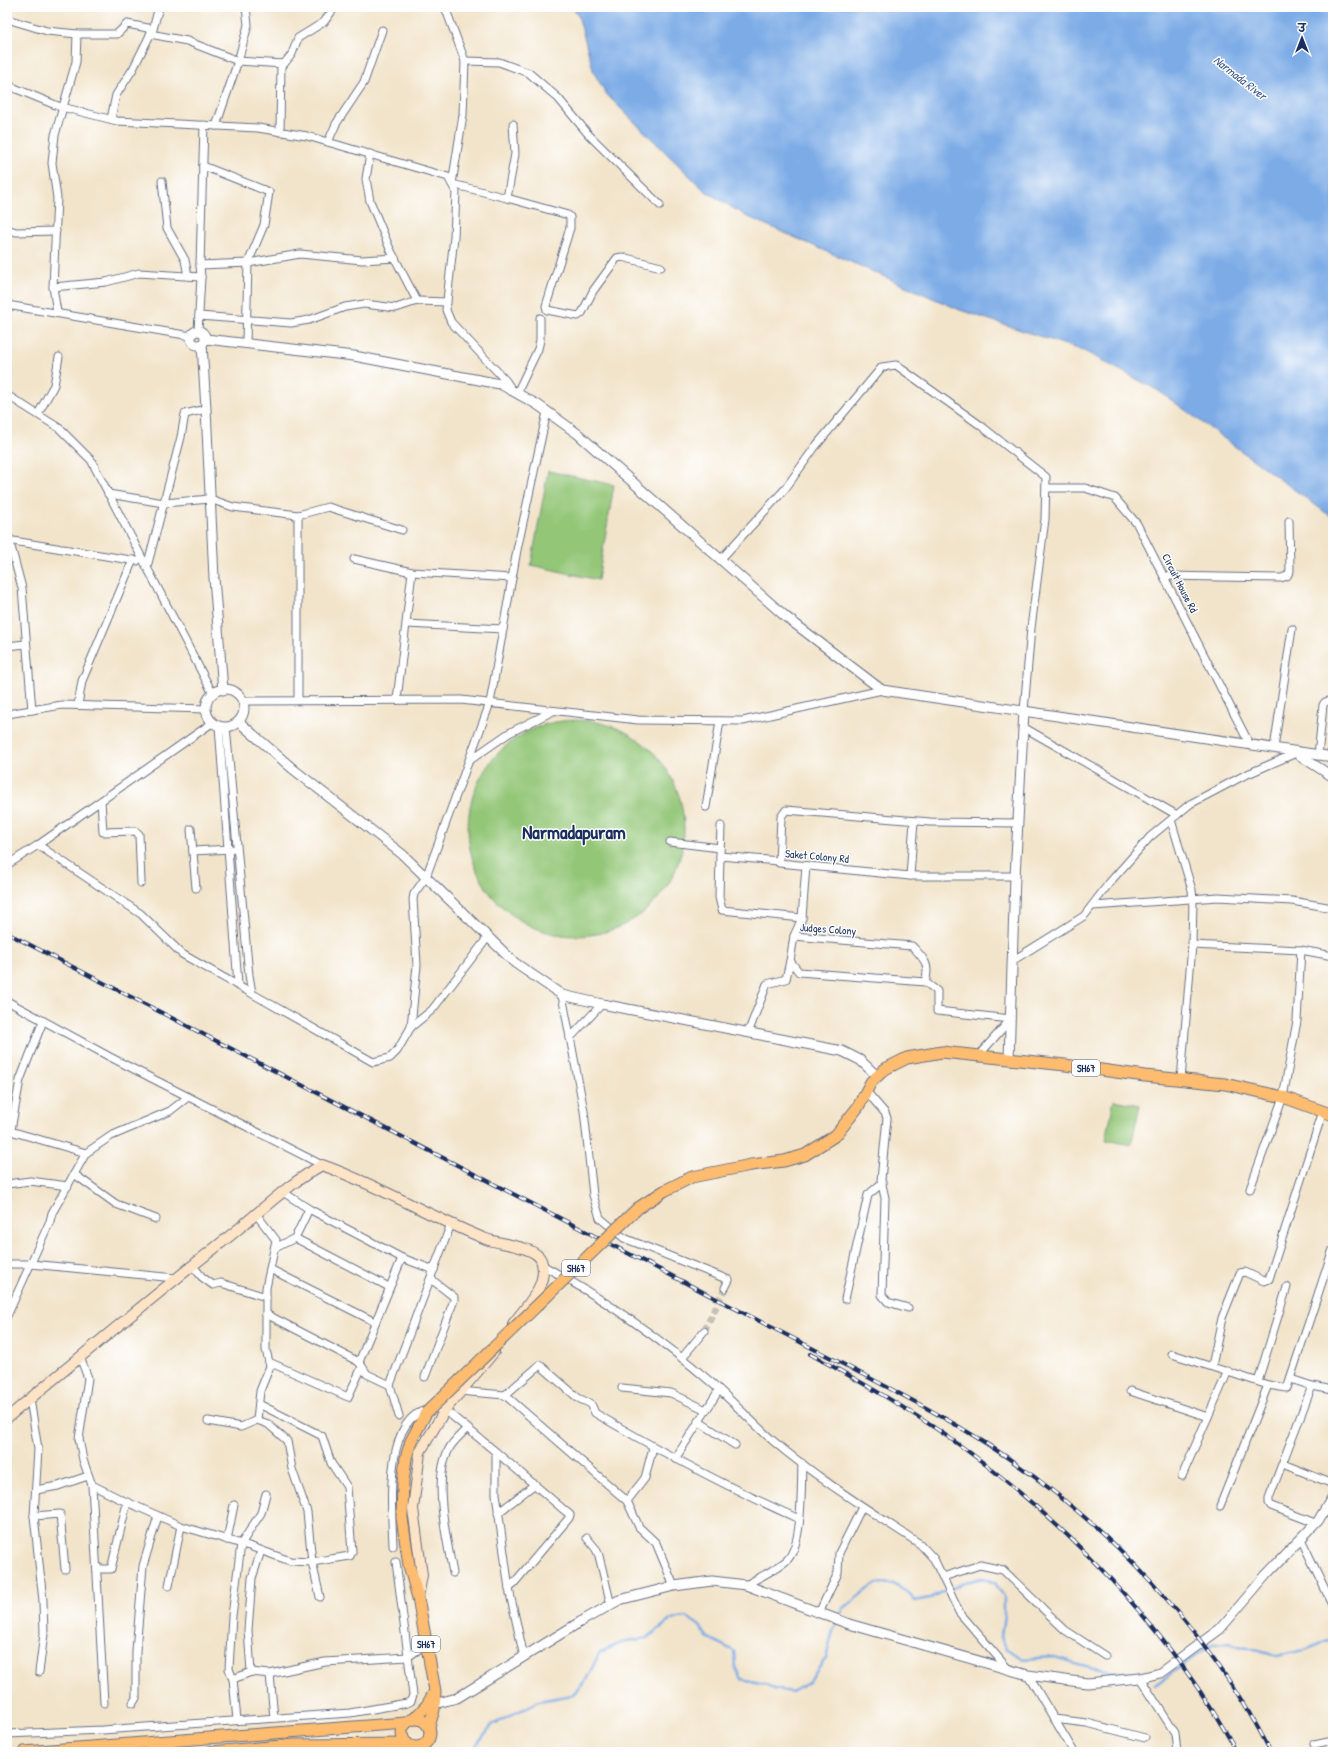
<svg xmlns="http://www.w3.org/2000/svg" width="1340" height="1759" font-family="'Patrick Hand','Playpen Sans Deva',sans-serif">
	<rect width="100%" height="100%" fill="#fff"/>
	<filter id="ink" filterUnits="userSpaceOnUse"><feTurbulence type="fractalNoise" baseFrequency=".025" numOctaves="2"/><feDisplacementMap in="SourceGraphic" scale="8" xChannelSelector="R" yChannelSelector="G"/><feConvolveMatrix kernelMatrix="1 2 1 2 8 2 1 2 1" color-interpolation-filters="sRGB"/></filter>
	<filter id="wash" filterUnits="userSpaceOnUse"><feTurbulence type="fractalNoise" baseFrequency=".012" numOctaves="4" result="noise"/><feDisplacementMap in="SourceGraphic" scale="16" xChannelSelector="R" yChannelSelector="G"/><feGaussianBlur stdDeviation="0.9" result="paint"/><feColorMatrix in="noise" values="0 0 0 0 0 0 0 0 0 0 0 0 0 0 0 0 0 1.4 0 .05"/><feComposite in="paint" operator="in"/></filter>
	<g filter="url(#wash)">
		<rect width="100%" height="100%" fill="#f2e4ca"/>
		<!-- green -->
		<g fill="#93c677" stroke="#577a6a">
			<polygon points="548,471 614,485 598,580 531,565"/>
			<circle cx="576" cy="828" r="108"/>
			<polygon points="1114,1100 1140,1105 1131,1145 1106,1140"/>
		</g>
		<!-- water -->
		<polygon fill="#7cabe6" stroke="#4c6da2" points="572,7 1333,7 1333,518 1159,391 1084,351 960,310 746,216 704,190 607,95 594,73 578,15"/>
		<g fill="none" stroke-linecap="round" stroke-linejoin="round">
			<!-- stream -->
			<g stroke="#7cabe6" stroke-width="2.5">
				<polyline points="1155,1685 1212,1644 1229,1643 1276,1656 1305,1650 1333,1639"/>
				<polyline points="475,1752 477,1744 492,1725 539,1701 572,1695 585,1682 600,1652 627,1641 647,1638 672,1619 687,1617 700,1626 707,1637 734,1651 735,1667 741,1679 765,1684 774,1689 792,1692 808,1683 826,1658 833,1631 843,1609 865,1591 877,1583 894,1584 911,1595 914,1601 930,1598 962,1583 982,1578 995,1583 1004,1597 1004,1615 1001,1637 1005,1648 1024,1659 1054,1657 1093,1668 1137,1674"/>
			</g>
		</g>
	</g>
	<g filter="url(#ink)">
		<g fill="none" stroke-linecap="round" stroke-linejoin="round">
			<!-- minor-tunnel -->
			<polyline stroke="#c7c0b4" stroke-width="7" stroke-dasharray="7 3.5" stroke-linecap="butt" points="704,1331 725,1288"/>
			<defs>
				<g id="minor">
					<polyline points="445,7 465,61 463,115 452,184 507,198 568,215 570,217 570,228 546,306 547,310 578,316 582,313 593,291 617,258 622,257 661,267"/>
					<polyline points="7,19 47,31 77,34 117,34 127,24 153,29"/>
					<polyline points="150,34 187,41 238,61 284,64 292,54 298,38 324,22 335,7"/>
					<polyline points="465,61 499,62 529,73 558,98 589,135 660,205"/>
					<polyline points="7,85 58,106 117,121 258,128 307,136 448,177 456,192 454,237 446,310 451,322 506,381 512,390"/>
					<polyline points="111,119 116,95 133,69 153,29 159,7"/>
					<polyline points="216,126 238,61 248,25 246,7"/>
					<polyline points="280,132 281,64"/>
					<polyline points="328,142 336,124 364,82 382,30"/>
					<polyline points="370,154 366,179 370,201 390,249 417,301"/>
					<polyline points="203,166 269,192 264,225 248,263 246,343"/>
					<polyline points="162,181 167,228 185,260 188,276"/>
					<polyline points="507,198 515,154 513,124"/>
					<polyline points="7,229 16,232 56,231"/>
					<polyline points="200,265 248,263 300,254 362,260 395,258"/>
					<polyline points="53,287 106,282 139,273 201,277"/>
					<polyline points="7,305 191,336"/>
					<polyline points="57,312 53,287 57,198 52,163 55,135 76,62 77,34"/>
					<polyline points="199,316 291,323 309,320 345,307 364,304 396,308 417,301 447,302"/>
					<polyline points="198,331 201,277 200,265 204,125"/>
					<polyline points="517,393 538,349 540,340 540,318"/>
					<polyline points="7,395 59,428 91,460 213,694"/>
					<polyline points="38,414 54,385 59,357"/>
					<polyline points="1046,488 1085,488 1115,498 1137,524 1250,745"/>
					<polyline points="108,494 164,503 210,499 233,507 298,515 328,507 402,530"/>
					<polyline points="7,532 22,588 32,710"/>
					<polyline points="7,540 137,561"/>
					<polyline points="354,559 412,572 512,578"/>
					<polyline points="721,559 785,489 815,447 882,367 896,365 980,425 1046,477 1045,519 1031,628 1024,711"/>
					<polyline points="147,567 181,437 185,414 206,409"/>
					<polyline points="1164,576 1281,578 1287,576 1290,571 1289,521"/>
					<polyline points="407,624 503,629"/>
					<polyline points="7,646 26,644"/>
					<polyline points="298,700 298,515"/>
					<polyline points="397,700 412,572"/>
					<polyline points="243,701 461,700 638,720 743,721 882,690"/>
					<polyline points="78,705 82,681 133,560"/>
					<polyline points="7,714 62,705 206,709"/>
					<polyline points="219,726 238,985"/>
					<polyline points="226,727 249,975 252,993"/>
					<polyline points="1023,727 1177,815"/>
					<polyline points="1274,748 1292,629"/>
					<polyline points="1318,756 1323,705 1325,702 1332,700 1333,696"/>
					<polyline points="470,760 509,733 553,711"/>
					<polyline points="101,801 103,832 135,831 139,834 141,883"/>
					<polyline points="706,807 720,721"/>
					<polyline points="1171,820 1192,890 1193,900 1192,945 1181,1080"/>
					<polyline points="914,821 910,876 779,863 781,817 786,810 930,822 1018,823"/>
					<polyline points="721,826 720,856 779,861"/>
					<polyline points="191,829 196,888"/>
					<polyline points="670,842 720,848"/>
					<polyline points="38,845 141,914 182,954 373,1062 390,1058 397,1051 411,1027 417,965 413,899 414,894 426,877 490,703 517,550 547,412"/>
					<polyline points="193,851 231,849"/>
					<polyline points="720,856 719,897 722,910 802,918"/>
					<polyline points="7,865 38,845 212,723"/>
					<polyline points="910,876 1015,876"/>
					<polyline points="1093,906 1218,897 1292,901 1333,908"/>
					<polyline points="794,936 802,918 806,866"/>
					<polyline points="1192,945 1301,950 1333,956"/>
					<polyline points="1012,961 1084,916 1110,882 1150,837 1190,804 1243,776 1296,753"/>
					<path d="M925,982C931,964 923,958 912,946L794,936L790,961L799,972L925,982L937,991V1011L1011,1019L978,1056"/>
					<polyline points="562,995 584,1111 593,1195 600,1218 624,1238 729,1280 725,1288"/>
					<polyline points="7,1001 110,1057 322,1165"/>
					<polyline points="411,1027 432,1010 488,937"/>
					<polyline points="748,1033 767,984 786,979 790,961"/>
					<polyline points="570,1038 602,1004"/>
					<polyline points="866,1091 885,1113 887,1118 881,1180 885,1198 882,1295 888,1302 908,1308"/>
					<polyline points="7,1130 86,1153"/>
					<polyline points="11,1130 20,1080 43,1021"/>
					<polyline points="74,1174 116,1204 156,1219"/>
					<polyline points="7,1184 30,1181 68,1186"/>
					<polyline points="1250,1189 1283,1097 1297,1021 1301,950"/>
					<polyline points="283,1192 309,1209 402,1258"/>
					<polyline points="256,1214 276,1240 266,1288 266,1350 270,1366 260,1391 257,1420 268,1424 287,1441 292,1469 307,1512 312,1562 320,1597"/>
					<polyline points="295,1238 309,1209"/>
					<polyline points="275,1248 295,1238 389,1287"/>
					<polyline points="7,1264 31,1264 175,1278"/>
					<polyline points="192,1265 202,1277 213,1285 221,1283 266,1297"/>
					<path d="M542,1265C603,1298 660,1338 713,1384C733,1402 752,1422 772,1440C818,1479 870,1511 920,1544L934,1559L959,1612L1009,1670"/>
					<polyline points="270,1269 375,1322"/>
					<polyline points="845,1299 868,1195 882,1183"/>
					<polyline points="266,1314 359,1362 367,1374 390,1385"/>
					<polyline points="7,1316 50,1221 52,1213 86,1153 111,1136 170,1111 188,1097"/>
					<polyline points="1172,1354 1268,1385 1287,1388 1333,1249"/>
					<polyline points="80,1357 88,1378 79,1439 83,1460 92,1485 104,1703"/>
					<polyline points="682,1358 704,1331"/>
					<polyline points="269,1362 348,1397 362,1367"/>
					<polyline points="359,1362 402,1258 434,1270"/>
					<polyline points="1212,1366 1222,1318 1240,1273 1245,1272 1264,1281 1269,1279 1323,1111"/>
					<polyline points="425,1377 454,1300 454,1297 431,1279"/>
					<polyline points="1291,1379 1312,1386"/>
					<polyline points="1258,1381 1287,1287"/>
					<polyline points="622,1388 671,1393 706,1410"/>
					<path d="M459,1391L505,1395L540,1365L578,1398L591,1404L595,1413C661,1452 729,1488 799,1519"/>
					<polyline points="1130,1391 1208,1417"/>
					<polyline points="505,1395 627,1501 639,1527 656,1543 674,1586"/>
					<polyline points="30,1399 38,1449 34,1516 43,1601 44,1634 39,1672"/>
					<polyline points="399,1416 390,1385 451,1224"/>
					<polyline points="208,1421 241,1427 257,1420"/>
					<polyline points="698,1421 735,1445"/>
					<polyline points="496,1452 496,1494 509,1589 524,1657"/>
					<polyline points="675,1459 719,1390"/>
					<polyline points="1283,1464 1333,1484"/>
					<polyline points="1182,1476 1228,1371"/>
					<polyline points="92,1485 118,1498 181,1526 252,1547 290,1561 312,1562 350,1556 352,1552 347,1487 331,1463 322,1436 259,1404"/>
					<polyline points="36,1490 58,1486 88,1476"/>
					<polyline points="627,1501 645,1478 653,1447"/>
					<polyline points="1220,1506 1268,1385"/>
					<polyline points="498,1513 535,1484"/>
					<polyline points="34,1516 60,1514 65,1569"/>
					<polyline points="1315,1523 1271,1506 1269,1503 1269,1498 1312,1386 1333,1390"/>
					<polyline points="587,1538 596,1549 599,1556 611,1605"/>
					<polyline points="1301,1539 1333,1606"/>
					<polyline points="227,1540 234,1505"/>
					<path d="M393,1546C392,1509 380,1397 445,1410L496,1452L570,1515L569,1518L509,1589"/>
					<polyline points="97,1569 111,1569 127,1503"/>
					<path d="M453,1573C447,1540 432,1479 449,1449C453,1441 461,1435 467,1428"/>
					<polyline points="943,1577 980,1565 1003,1570 1065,1630 1105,1656"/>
					<path d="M746,1585C756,1579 781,1567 788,1559C803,1542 801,1487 802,1463"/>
					<polyline points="169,1586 181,1526"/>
					<polyline points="819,1613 838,1573 839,1553 862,1507"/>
					<polyline points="251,1672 270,1674 325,1662 408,1657 426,1644"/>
					<polyline points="270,1674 274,1718"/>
					<polyline points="1028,1675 1074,1752"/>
					<polyline points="1140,1678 1175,1733 1177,1752"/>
					<polyline points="233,1679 251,1672 248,1630 252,1578 261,1551"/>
					<polyline points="133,1703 136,1698 136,1651 143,1566 158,1516"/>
					<polyline points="1054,1719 1087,1723 1145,1738"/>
					<polyline points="237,1720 233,1679 229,1669 232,1616 241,1544 261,1513 266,1494"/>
					<polyline points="7,1734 102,1730 350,1713 407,1703 411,1701 413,1695 396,1562"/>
					<polyline points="1314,1744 1333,1740"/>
				</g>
				<g id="tertiary">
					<circle cx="198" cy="338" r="7"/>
					<polyline points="206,339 354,356 500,384 538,405 578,434 786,617 882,690 1333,757"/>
					<polyline points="202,344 206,409 214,578 223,690"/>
					<circle cx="225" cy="708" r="19"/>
					<polyline points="239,722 293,769 402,854 515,963 562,995 602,1004 842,1051 860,1060 877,1076"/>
					<polyline points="1299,755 1333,777"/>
					<polyline points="1009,1059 1015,876 1024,711"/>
					<polyline points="434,1704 457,1698 580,1622 619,1600 674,1586 712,1581 746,1585 849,1624 1028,1675 1087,1683 1140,1678 1160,1673 1220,1629 1266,1575 1318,1521 1333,1496"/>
				</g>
				<g id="secondary">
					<path d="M7,1418C81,1356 155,1295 231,1235C261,1211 288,1184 322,1165C379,1185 430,1217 486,1239C499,1244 535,1246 541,1260C550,1284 526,1306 513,1324"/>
					<polyline points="418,1597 422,1575 413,1509 420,1452 445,1410 494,1352"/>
				</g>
				<g id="primary">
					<polyline points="751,1165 784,1161 805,1155 836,1135 858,1107 871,1082 885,1069 907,1058 942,1052 1065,1065 1145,1076 1225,1084 1283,1097 1333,1115"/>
					<polyline points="426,1413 411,1441 406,1458 403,1482 402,1518 409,1565 418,1598 435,1691 434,1710 429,1726"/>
					<circle cx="416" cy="1733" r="14"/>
					<polyline points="414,1719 427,1705 434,1693"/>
					<polyline points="24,1752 406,1723"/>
					<polyline points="210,1752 294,1745 408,1744"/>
				</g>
			</defs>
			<!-- minor casing -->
			<use href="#minor" stroke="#666e84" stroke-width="9"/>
			<!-- tertiary casing -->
			<use href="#tertiary" stroke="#666e84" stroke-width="11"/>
			<!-- secondary casing -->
			<use href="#secondary" stroke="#666e84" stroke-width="12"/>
			<!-- primary casing -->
			<use href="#primary" stroke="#666e84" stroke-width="13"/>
			<!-- minor -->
			<use href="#minor" stroke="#fff" stroke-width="7"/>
			<!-- tertiary -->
			<use href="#tertiary" stroke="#fff" stroke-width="9"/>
			<!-- secondary -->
			<use href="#secondary" stroke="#fee4c6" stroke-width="10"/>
			<!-- primary -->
			<use href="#primary" stroke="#fdbc70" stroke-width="11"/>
			<defs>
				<g id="rail">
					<path d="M7,933L837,1361C889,1388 941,1414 990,1446C1107,1522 1207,1628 1271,1752"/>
					<path d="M810,1354C869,1386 928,1420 981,1461C1083,1540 1175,1639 1237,1752"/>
				</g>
			</defs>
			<!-- rail casing -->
			<use href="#rail" stroke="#1b2f5e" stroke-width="4"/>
			<!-- rail -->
			<use href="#rail" stroke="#fff" stroke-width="2.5" stroke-dasharray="8" stroke-linecap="butt"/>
			<defs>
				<polyline id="primary-bridge" points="426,1413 638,1208 664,1191 692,1177 751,1165"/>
			</defs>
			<!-- primary-bridge casing -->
			<use href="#primary-bridge" stroke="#666e84" stroke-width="13" stroke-linecap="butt"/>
			<!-- primary-bridge -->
			<use href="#primary-bridge" stroke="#fdbc70" stroke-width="11"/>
		</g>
	</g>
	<g text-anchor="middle" stroke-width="3" stroke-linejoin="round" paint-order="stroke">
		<!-- shield labels -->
		<g fill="#fff" stroke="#5f6d8e" stroke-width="1">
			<rect x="1072" y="1060" width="28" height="16" rx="3"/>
			<rect x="562" y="1260" width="28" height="16" rx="3"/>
			<rect x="412" y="1636" width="28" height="16" rx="3"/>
		</g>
		<g font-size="10" font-weight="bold" fill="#1b2f5e">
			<text x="1086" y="1072">SH67</text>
			<text x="576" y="1272">SH67</text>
			<text x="426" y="1648">SH67</text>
		</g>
		<!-- street labels -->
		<g font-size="11" fill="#1b2f5e" stroke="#fff">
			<text transform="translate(1180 583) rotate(63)" y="4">Circuit House Rd</text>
			<text transform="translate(817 856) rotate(5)" y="4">Saket Colony Rd</text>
			<text transform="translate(828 929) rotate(4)" y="4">Judges Colony</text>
		</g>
		<!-- water labels -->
		<g font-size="12" font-style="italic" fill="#3d5a8e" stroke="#fff">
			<text transform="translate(1240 78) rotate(38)" y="4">Narmada River</text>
		</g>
		<!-- town labels -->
		<g font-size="19" font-weight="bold" fill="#1b2f5e" stroke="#fff">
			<text x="574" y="839">Narmadapuram</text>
		</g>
	</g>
	<!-- margin -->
	<rect width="1340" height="1759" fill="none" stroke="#fff" stroke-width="24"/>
	<!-- north arrow -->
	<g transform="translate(1302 38)" stroke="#ffffff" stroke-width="3" paint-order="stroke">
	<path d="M0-3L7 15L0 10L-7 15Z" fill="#1b2f5e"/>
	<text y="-6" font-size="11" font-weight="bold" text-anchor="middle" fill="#1b2f5e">उ</text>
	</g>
</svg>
